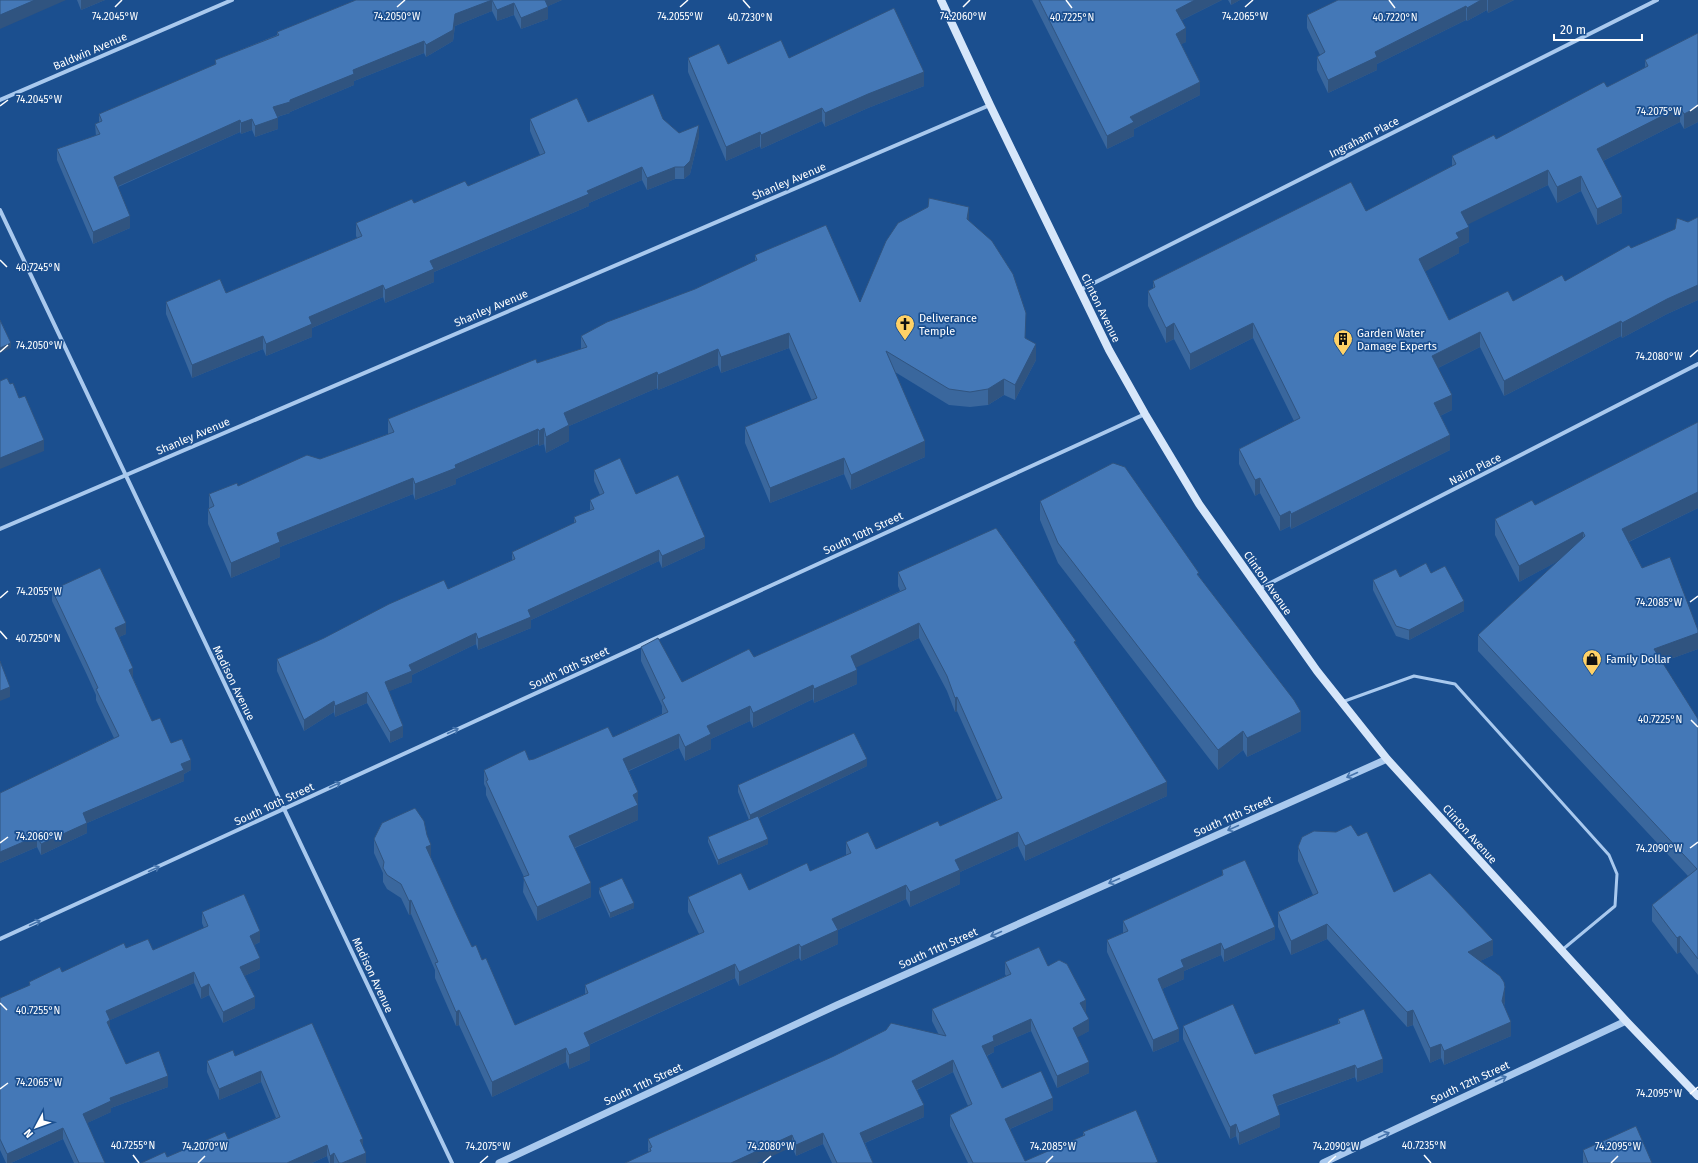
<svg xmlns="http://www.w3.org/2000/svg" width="1698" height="1163" font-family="'Fira Sans',sans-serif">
	<rect width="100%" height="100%" fill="#1b4f8f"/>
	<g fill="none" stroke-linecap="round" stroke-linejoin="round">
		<!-- service -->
		<polyline stroke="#a9c9ee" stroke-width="3" points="1342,702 1414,676 1455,684 1609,855 1617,874 1615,906 1562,950"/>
		<!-- minor -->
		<g stroke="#a9c9ee" stroke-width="4">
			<polyline points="0,100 232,0"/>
			<polyline points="0,210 452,1163"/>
			<polyline points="1080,290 1657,0"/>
			<polyline points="0,529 990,105"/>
			<polyline points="1259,589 1698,364"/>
			<polyline points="0,939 1145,414"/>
		</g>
		<!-- tertiary -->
		<g stroke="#a9c9ee" stroke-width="7">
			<polyline points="499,1163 837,1005 1387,759"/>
			<polyline points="1323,1163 1626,1021"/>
		</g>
		<!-- secondary -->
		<polyline stroke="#d6e6fa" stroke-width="8" points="941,0 990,105 1109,350 1145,414 1199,504 1317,671 1387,759 1626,1021 1698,1096"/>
	</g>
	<!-- wall -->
	<g fill="#3a679d">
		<polygon points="77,0 105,0 81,10"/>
		<polygon points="356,0 562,0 548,6 548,19 521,29 514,15 497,21 492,11 455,26 453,41 426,57 424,53 354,81 354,85 290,112 290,113 277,117 278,129 255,137 252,130 241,134 240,132 118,187 130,228 93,244 57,160 57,149 96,136 95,124 99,123 99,114 215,65 215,60 277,35 277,32"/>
		<polygon points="1032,0 1222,0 1182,20 1186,42 1181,44 1200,95 1134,129 1134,136 1107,149"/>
		<polygon points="1228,0 1240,0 1231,5"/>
		<polygon points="1338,0 1514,0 1488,13 1487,10 1467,21 1466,20 1377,64 1377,70 1328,93 1317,70 1317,57 1320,55 1307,28 1307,15"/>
		<polygon points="1698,33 1698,122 1684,129 1680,122 1603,161 1622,213 1597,225 1581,191 1557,203 1548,185 1467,224 1469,242 1459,247 1459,253 1425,271 1449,320 1513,301 1565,281 1631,248 1675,229 1698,217 1698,300 1667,314 1622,338 1621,336 1504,396 1480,347 1438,368 1452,410 1440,416 1450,450 1291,529 1290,526 1280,531 1260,493 1255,496 1239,464 1239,449 1294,421 1253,338 1190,370 1174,339 1166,343 1148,306 1148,291 1153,288 1153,281 1366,211 1452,166 1452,156 1496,139 1607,87 1645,68 1645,60"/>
		<polygon points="688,58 728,64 789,58 924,86 868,108 825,127 822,121 761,149 760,146 726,161 688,72"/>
		<polygon points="530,119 588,122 663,119 679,133 699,137 690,174 684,179 675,179 647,190 642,180 589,203 589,206 434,272 434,282 385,303 383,297 312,328 312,337 266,356 263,349 192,378 166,314 166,302 226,293 357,238 356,236 356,223 414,203 468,186 540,155 530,131"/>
		<polygon points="969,221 1036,360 1015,400 1004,395 988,405 970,407 949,405 895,372 925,457 851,490 844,474 770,503 745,443 745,427 812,401 789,348 721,373 718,365 658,390 657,388 569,426 569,441 546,453 544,444 539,446 538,444 456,479 456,484 415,500 413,494 280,547 280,557 231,578 208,524 208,509 209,508 209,494 238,486 320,459 388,434 388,419 537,363 581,349 581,336 695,289 755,261 755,255 860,302"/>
		<polygon points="1698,422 1698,508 1629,542 1642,568 1698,649 1662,662 1698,719 1698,975 1680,952 1677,954 1652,921 1652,905 1688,876 1478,651 1478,635 1558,561 1519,582 1495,535 1495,519 1535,505"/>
		<polygon points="594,470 636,494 705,548 662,568 659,561 531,620 531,628 478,650 476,644 412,675 412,682 389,691 403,737 390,743 367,703 335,717 334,712 304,731 277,671 277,659 448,589 512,560 512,552 574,523 574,517 590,510 590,500 600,495 594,481"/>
		<polygon points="1040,501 1199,576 1301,731 1247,757 1243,750 1218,770 1058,563 1040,520"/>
		<polygon points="898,572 1076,644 1167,796 1025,861 1018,846 960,872 960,884 910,907 906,899 838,930 838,944 801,961 799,958 739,986 735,978 722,984 589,1045 590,1060 569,1069 566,1062 492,1097 459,1025 456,1026 435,978 435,970 411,914 409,915 401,898 387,889 383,882 383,873 374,853 374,839 431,858 455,911 472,947 482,960 515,1025 585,994 585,985 699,934 688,912 688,897 749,890 810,871 846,856 846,842 876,849 940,826 997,800 957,711 955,712 947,691 919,638 856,667 857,684 814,703 813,699 753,728 750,721 711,739 711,749 685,761 679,748 629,771 638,792 638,820 575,848 591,897 537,921 523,892 524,877 486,795 486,788 484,784 484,770 534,759 613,737 662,714 662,706 641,661 641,647 682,682 754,657 900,591 898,586"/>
		<polygon points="1431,573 1464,611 1409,640 1396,636 1373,590 1373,580"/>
		<polygon points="52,590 126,634 119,637 133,678 152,721 171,743 191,770 184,774 184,781 87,823 87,833 41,855 37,847 0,863 0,793 114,738 96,700 96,695 87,675 52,601"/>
		<polygon points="867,766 759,818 768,844 718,865 708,842 708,837 749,820 738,792 738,785"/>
		<polygon points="1358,836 1394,892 1493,955 1480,961 1505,1001 1504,1006 1511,1036 1444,1065 1441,1058 1430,1063 1413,1025 1407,1027 1327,939 1291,955 1278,927 1278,912 1313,895 1298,861 1298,847"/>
		<polygon points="1222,870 1275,939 1224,962 1221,955 1184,971 1184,979 1162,989 1179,1041 1153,1052 1107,952 1107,940 1123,933 1123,921 1222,876"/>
		<polygon points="599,888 634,908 610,918 599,893"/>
		<polygon points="202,912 260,942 254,945 260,969 244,976 255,1008 223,1023 209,995 201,999 194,983 110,1020 110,1030 126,1064 168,1087 111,1108 111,1112 87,1123 105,1163 74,1163 63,1139 11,1163 6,1163 0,1150 0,998 29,986 29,982 62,972 126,948 153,950 204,928 202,923"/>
		<polygon points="1005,962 1048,966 1086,1012 1085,1012 1089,1031 1077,1037 1089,1073 1057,1088 1031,1031 994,1047 994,1052 987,1056 1002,1088 1053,1110 1010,1129 1025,1161 1083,1136 1083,1132 1158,1163 968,1163 950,1126 950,1115 968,1106 953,1072 917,1090 924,1117 865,1143 873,1163 832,1163 823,1144 796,1156 792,1147 649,1152 648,1151 648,1139 939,1035 932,1021 932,1009 1006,976 1005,974"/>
		<polygon points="1338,1019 1383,1072 1357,1082 1355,1077 1277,1106 1280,1127 1239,1145 1236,1136 1230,1139 1183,1039 1183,1026 1255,1054 1338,1024"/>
		<polygon points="312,1023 363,1148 366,1163 329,1163 327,1156 312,1163 141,1163 167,1157 228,1139 276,1118 261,1082 219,1100 207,1072 207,1061 235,1056"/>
		<polygon points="1583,1150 1652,1163 1583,1163"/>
	</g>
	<!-- shaded-wall -->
	<g fill="#305480">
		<polygon points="35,0 66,0 0,29 0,15"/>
		<polygon points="81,0 105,0 81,10"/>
		<polygon points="492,0 492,11 455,26 453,41 426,57 426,45 455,14"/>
		<polygon points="544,0 562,0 544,8"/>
		<polygon points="1195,0 1222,0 1176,23 1176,10"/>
		<polygon points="1231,0 1240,0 1231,5"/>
		<polygon points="1481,0 1487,0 1487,10 1467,21 1467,8"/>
		<polygon points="1488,0 1514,0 1488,13"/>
		<polygon points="514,3 514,15 497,21 497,10"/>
		<polygon points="1466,6 1466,20 1377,64 1377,70 1328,93 1328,80 1375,52"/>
		<polygon points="548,7 548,19 521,29 521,18"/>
		<polygon points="1186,28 1186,42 1176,47 1176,34"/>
		<polygon points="424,41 424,53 354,81 354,85 290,112 290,113 273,118 273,107 290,100 353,70"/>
		<polygon points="924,72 924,86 868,108 825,127 825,113 868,94"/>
		<polygon points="1200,82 1200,95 1134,129 1134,136 1107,149 1107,136 1130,117"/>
		<polygon points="1680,107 1680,122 1597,164 1597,149"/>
		<polygon points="1698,107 1698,122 1684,129 1684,114"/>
		<polygon points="822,108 822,121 761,149 761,135"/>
		<polygon points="278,118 278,129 255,137 255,126"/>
		<polygon points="252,119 252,130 241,134 241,123"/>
		<polygon points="240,120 240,132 114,188 114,177"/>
		<polygon points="699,125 699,137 690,174 684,179 684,167"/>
		<polygon points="760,132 760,146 726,161 726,147"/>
		<polygon points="642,167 642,180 589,203 589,206 434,272 434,282 385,303 385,290 430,261 587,191"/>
		<polygon points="675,167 675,179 647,190 647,178"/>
		<polygon points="1548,170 1548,185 1461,228 1461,212"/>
		<polygon points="1581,176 1581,191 1557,203 1557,187"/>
		<polygon points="1622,197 1622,213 1597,225 1597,209"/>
		<polygon points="969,207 969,222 967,219"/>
		<polygon points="130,216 130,228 93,244 93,232"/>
		<polygon points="1469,227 1469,242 1459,247 1459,253 1419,275 1419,259 1456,233"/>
		<polygon points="383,285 383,297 312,328 312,337 266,356 266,344 309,317"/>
		<polygon points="1698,285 1698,300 1667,314 1622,338 1622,323 1667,299"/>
		<polygon points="1621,321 1621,336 1504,396 1504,381"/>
		<polygon points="1174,323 1174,339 1166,343 1166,328"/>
		<polygon points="1253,323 1253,338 1190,370 1190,354"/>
		<polygon points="1480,332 1480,347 1432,371 1432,356"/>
		<polygon points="789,333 789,348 721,373 721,357"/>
		<polygon points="263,336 263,349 192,378 192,365"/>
		<polygon points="11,343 11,348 0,353 0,348"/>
		<polygon points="1036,344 1036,360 1015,400 1015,385"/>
		<polygon points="718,349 718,365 658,390 658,375"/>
		<polygon points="657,372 657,388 569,426 569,441 546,453 546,437 564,413"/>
		<polygon points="1004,379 1004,395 988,405 988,389"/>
		<polygon points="1452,395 1452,410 1434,419 1434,403"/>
		<polygon points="544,428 544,444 539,446 539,431"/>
		<polygon points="538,429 538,444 456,479 456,484 415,500 415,484 455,465"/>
		<polygon points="1450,435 1450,450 1291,529 1291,514"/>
		<polygon points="44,440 44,451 0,469 0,458"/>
		<polygon points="925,441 925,457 851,490 851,475"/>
		<polygon points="844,458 844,474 770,503 770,488"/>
		<polygon points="413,478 413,494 280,547 280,557 231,578 231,563 277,533"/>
		<polygon points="1260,478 1260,493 1255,496 1255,480"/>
		<polygon points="1698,492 1698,508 1622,545 1622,529"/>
		<polygon points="1290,511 1290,526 1280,531 1280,516"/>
		<polygon points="1583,532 1583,548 1519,582 1519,566"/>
		<polygon points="705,537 705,548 662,568 662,556"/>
		<polygon points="659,550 659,561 531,620 531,628 478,650 478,639 528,610"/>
		<polygon points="1464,601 1464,611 1409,640 1409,630"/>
		<polygon points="126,623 126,634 115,639 115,628"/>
		<polygon points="919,623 919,638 851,670 851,656"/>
		<polygon points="476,633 476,644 412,675 412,682 385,693 385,682 409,665"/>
		<polygon points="1698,633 1698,649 1654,665 1654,649"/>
		<polygon points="133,668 133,679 129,670"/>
		<polygon points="857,670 857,684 814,703 814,689"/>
		<polygon points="813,685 813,699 753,728 753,713"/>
		<polygon points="10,687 10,697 0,701 0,691"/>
		<polygon points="367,692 367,703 335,717 335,706"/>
		<polygon points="957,697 957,711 955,712 955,698"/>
		<polygon points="334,701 334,712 304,731 304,720"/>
		<polygon points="750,706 750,721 711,739 711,749 685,761 685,747 707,726"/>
		<polygon points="1301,712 1301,731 1247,757 1247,738"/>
		<polygon points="403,726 403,737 390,743 390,732"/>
		<polygon points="1243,731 1243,750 1218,770 1218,750"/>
		<polygon points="679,734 679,748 623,773 623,759"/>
		<polygon points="867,759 867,766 750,822 750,815"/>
		<polygon points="191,760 191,770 184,774 184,781 87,823 87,833 41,855 41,844 83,813 181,764"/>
		<polygon points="1167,782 1167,796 1025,861 1025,846"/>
		<polygon points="638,792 638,820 569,850 569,836 633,795"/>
		<polygon points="1018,832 1018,846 960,872 960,884 910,907 910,892 955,860"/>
		<polygon points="37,836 37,847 0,863 0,852"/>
		<polygon points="768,839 768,844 718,865 718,860"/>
		<polygon points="431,845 431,859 426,847"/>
		<polygon points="591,883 591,897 537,921 537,907"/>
		<polygon points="906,885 906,899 838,930 838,944 801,961 801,947 832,919"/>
		<polygon points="411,900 411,914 409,915 409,901"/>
		<polygon points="634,903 634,908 610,918 610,913"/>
		<polygon points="1327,924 1327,939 1291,955 1291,941"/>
		<polygon points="1275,927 1275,939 1224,962 1224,950"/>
		<polygon points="260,931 260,942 250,947 250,936"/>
		<polygon points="1680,936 1680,952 1677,954 1677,938"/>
		<polygon points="1493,940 1493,955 1468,967 1468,952"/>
		<polygon points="1221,943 1221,955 1184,971 1184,979 1158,991 1158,979 1181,960"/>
		<polygon points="799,944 799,958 739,986 739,972"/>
		<polygon points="260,958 260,969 240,978 240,967"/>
		<polygon points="735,964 735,978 584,1047 584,1033"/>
		<polygon points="194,972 194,983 106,1022 106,1011"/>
		<polygon points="209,984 209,995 201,999 201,988"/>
		<polygon points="1505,987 1505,1001 1502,1016 1502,1001"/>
		<polygon points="255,997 255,1008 223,1023 223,1012"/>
		<polygon points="1086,1000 1086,1012 1080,1014 1080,1003"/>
		<polygon points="459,1010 459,1025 456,1026 456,1012"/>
		<polygon points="1413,1010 1413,1025 1407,1027 1407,1012"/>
		<polygon points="1031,1019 1031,1031 994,1047 994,1052 982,1058 982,1046 993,1036"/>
		<polygon points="1089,1019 1089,1031 1073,1040 1073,1028"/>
		<polygon points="110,1020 110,1032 107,1022"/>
		<polygon points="1511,1022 1511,1036 1444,1065 1444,1051"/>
		<polygon points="1179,1029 1179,1041 1153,1052 1153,1040"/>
		<polygon points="1441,1044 1441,1058 1430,1063 1430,1048"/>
		<polygon points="590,1046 590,1060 569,1069 569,1055"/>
		<polygon points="566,1048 566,1062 492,1097 492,1082"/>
		<polygon points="1383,1059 1383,1072 1357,1082 1357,1069"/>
		<polygon points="953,1060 953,1072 912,1092 912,1081"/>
		<polygon points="1089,1062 1089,1073 1057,1088 1057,1076"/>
		<polygon points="1355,1065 1355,1077 1273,1107 1273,1095"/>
		<polygon points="261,1071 261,1082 219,1100 219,1089"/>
		<polygon points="168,1076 168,1087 111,1108 111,1112 83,1125 83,1114 110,1098"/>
		<polygon points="1053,1098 1053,1110 1005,1131 1005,1119"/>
		<polygon points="924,1105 924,1117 860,1145 860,1133"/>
		<polygon points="1280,1115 1280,1127 1239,1145 1239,1133"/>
		<polygon points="1236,1124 1236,1136 1230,1139 1230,1127"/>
		<polygon points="63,1128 63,1139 11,1163 7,1163 7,1154"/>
		<polygon points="823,1133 823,1144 796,1156 796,1145"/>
		<polygon points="792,1135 792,1147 757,1163 731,1163"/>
		<polygon points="363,1139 363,1150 360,1140"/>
		<polygon points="327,1145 327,1156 312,1163 287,1163"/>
		<polygon points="334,1153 334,1163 330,1163 330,1156"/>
		<polygon points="366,1153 366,1163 342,1163"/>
	</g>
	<!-- building -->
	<g fill="#4478b7" stroke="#305480">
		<polygon points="0,0 35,0 0,15"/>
		<polygon points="356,0 492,0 455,14 453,30 426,45 424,41 353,70 354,74 290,100 290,102 273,107 278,118 255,126 252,119 241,123 240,120 114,177 130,216 93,232 57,149 100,134 95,124 102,121 99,114 216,64 215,60 279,35 277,32"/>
		<polygon points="492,0 545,0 548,7 521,18 514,3 497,10"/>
		<polygon points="1039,0 1195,0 1176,10 1186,28 1176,34 1200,82 1130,117 1134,122 1107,136"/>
		<polygon points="1338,0 1481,0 1467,8 1466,6 1375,52 1377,57 1328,80 1317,57 1325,52 1307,15"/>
		<polygon points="894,8 924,72 868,94 825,113 822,108 761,135 760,132 726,147 688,58 719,44 728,64 781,40 789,58"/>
		<polygon points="1698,33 1698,107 1684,114 1680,107 1597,149 1622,197 1597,209 1581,176 1557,187 1548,170 1461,212 1469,227 1456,233 1459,238 1419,259 1449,320 1508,291 1513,301 1562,275 1565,281 1629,245 1631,248 1675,229 1677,218 1688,222 1698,217 1698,285 1667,299 1622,323 1621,321 1504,381 1480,332 1432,356 1452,395 1434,403 1450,435 1291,514 1290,511 1280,516 1260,478 1255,480 1239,449 1300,418 1253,323 1190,354 1174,323 1166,328 1148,291 1155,287 1153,281 1351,182 1366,211 1456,164 1452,156 1494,135 1496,139 1604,82 1607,87 1648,66 1645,60"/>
		<polygon points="653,94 663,119 679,133 699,125 690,161 684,167 675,167 647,178 642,167 587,191 589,194 430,261 434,269 385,290 383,285 309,317 312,324 266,344 263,336 192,365 166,302 220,279 226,293 362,236 356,223 412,199 414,203 465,181 468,186 545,153 530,119 577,98 588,122"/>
		<polygon points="929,198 969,207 967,219 992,241 1013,274 1026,313 1025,338 1036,344 1015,385 1004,379 988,389 970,392 949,389 886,351 925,441 851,475 844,458 770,488 745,427 817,398 789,333 721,357 718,349 658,375 657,372 564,413 569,425 546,437 544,428 539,431 538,429 455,465 456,468 415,484 413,478 277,533 280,542 231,563 208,509 214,506 209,494 237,483 238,486 307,455 320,459 394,432 388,419 536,359 537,363 587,347 581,336 607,322 695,289 757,260 755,255 826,225 860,302 886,241 898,223 928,207"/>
		<polygon points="0,320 11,343 0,348"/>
		<polygon points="7,378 10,384 13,383 19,398 25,396 44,440 0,458 0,381"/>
		<polygon points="1698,422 1698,492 1622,529 1642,568 1670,557 1698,630 1698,633 1654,649 1698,719 1698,959 1680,936 1677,938 1652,905 1697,869 1478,635 1585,536 1583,532 1519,566 1495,519 1532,500 1535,505"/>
		<polygon points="620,458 636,494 678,475 705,537 662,556 659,550 528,610 531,617 478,639 476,633 409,665 412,671 385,682 403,726 390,732 367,692 335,706 334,701 304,720 277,659 324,638 389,604 444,580 448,589 515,559 512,552 576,522 574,517 594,509 590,500 604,493 594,470"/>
		<polygon points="1113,463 1125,467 1199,573 1197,574 1294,700 1301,712 1247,738 1243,731 1218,750 1058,543 1040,501"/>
		<polygon points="996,528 1076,641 1074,642 1167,782 1025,846 1018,832 955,860 960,870 910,892 906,885 832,919 838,930 801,947 799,944 739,972 735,964 722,970 584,1033 590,1046 569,1055 566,1048 492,1082 459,1010 456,1012 435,963 438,962 411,900 409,901 401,884 387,875 383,868 384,862 374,839 382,823 415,808 424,821 427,835 431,845 426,847 455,911 472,947 476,945 482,960 486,958 515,1025 588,993 585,985 704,932 688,897 741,873 749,890 807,863 810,871 851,853 846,842 868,832 876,849 938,821 940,826 1002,798 957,697 955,698 947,676 919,623 851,656 857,670 814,689 813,685 753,713 750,706 707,726 711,734 685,747 679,734 623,759 638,792 633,795 638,805 569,836 591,883 537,907 523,877 529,875 486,781 488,780 484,770 525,750 529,760 534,759 608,727 613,737 668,712 662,700 665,698 641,647 658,638 682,682 749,649 754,657 906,589 898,572"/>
		<polygon points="1426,563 1431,573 1445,566 1464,601 1409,630 1396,626 1373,580 1396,569 1400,577"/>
		<polygon points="100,568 126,623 115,628 133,668 129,670 152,721 160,718 171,743 182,739 191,760 181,764 184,770 83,813 87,823 41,844 37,836 0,852 0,793 119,736 96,689 98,688 87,664 52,590"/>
		<polygon points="0,661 10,687 0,691"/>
		<polygon points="854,733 867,759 750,815 738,785"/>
		<polygon points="758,816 768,839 718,860 708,837"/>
		<polygon points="1351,825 1358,836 1367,832 1394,892 1430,873 1493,940 1468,952 1500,976 1504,982 1505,987 1502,1001 1511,1022 1444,1051 1441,1044 1430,1048 1413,1010 1407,1012 1327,924 1291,941 1278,912 1318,893 1298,847 1302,837 1314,831 1336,832"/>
		<polygon points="1245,860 1275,927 1224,950 1221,943 1181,960 1184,967 1158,979 1179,1029 1153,1040 1107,940 1128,931 1123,921 1223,875 1222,870"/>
		<polygon points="622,878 634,903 610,913 599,888"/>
		<polygon points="244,894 260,931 250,936 260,958 240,967 255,997 223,1012 209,984 201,988 194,972 106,1011 110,1020 107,1022 126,1064 159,1051 168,1076 110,1098 111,1101 83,1114 105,1163 79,1163 63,1128 7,1154 0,1139 0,998 30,985 29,982 60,967 62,972 124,943 126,948 148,939 153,950 208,926 202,912"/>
		<polygon points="1039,947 1048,966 1059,960 1067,964 1086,1000 1080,1003 1089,1019 1073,1028 1089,1062 1057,1076 1031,1019 993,1036 994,1041 982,1046 1002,1088 1041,1071 1053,1098 1005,1119 1025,1161 1085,1135 1083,1132 1136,1110 1158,1162 1155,1163 973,1163 950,1115 972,1104 953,1060 912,1081 924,1105 860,1133 873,1163 837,1163 823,1133 796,1145 792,1135 731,1163 625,1163 651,1151 650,1148 652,1147 648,1139 834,1056 886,1030 891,1023 946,1036 932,1009 1011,974 1005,962"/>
		<polygon points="1233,1004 1255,1054 1340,1023 1338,1019 1364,1009 1383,1059 1357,1069 1355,1065 1273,1095 1280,1115 1239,1133 1236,1124 1230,1127 1183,1026"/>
		<polygon points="312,1023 363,1139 360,1140 366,1153 342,1163 339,1163 334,1153 330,1156 327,1145 287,1163 141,1163 165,1152 167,1157 225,1132 228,1139 280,1117 261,1071 219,1089 207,1061 233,1050 235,1056"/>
		<polygon points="1636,1126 1652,1163 1588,1163 1583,1150"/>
	</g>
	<!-- one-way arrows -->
	<defs><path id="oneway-shaft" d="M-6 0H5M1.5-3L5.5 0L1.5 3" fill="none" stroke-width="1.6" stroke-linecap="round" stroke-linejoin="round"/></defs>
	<g stroke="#4674ac">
		<use href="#oneway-shaft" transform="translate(453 731) rotate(-25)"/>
		<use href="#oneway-shaft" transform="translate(1352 775) rotate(156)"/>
		<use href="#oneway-shaft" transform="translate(335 785) rotate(-25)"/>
		<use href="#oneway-shaft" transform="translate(1233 828) rotate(156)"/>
		<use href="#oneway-shaft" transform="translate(154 869) rotate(-25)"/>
		<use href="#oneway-shaft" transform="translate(1114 881) rotate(156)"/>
		<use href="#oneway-shaft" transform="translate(35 923) rotate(-25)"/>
		<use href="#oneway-shaft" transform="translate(996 934) rotate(156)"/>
		<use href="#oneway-shaft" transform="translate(1501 1079) rotate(-25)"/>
		<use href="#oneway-shaft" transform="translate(1384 1135) rotate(-25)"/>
	</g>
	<!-- ticks -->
	<path fill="none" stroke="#fff" stroke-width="1.5" d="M743,0L750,8M1066,0L1072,8M1389,0L1395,8M115,7L122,0M397,7L405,0M680,7L688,0M963,7L970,0M1245,7L1253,0M0,106L8,100M1690,111L1698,105M0,260L7,267M0,352L8,345M1690,357L1698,350M0,598L8,591M1690,602L1698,596M0,631L7,639M1691,720L1698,727M0,843L8,837M1690,848L1698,842M0,1003L7,1010M0,1089L8,1083M1690,1094L1698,1087M133,1155L139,1163M1424,1155L1431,1163M198,1163L205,1156M480,1163L488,1156M763,1163L771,1156M1046,1163L1053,1156M1328,1163L1336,1156M1611,1163L1618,1156"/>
	<!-- icons -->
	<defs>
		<symbol id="church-pin" viewBox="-11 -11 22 30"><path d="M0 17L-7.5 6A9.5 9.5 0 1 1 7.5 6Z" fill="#ffd166" stroke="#1b4f8f"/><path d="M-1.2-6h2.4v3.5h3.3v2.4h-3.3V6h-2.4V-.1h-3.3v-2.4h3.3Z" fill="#111"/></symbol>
		<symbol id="building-pin" viewBox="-11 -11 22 30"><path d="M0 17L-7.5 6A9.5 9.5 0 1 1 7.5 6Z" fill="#ffd166" stroke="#1b4f8f"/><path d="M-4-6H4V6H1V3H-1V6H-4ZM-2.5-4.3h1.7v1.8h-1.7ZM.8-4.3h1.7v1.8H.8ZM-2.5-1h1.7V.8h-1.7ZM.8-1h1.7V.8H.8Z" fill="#111"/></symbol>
		<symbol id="shop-pin" viewBox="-11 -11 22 30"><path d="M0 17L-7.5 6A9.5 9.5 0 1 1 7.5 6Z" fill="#ffd166" stroke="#1b4f8f"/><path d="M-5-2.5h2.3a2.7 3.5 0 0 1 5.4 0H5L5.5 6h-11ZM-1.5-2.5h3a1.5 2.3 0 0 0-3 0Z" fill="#111"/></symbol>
	</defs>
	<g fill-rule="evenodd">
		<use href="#church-pin" x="894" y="313" width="22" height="30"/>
		<use href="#building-pin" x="1332" y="328" width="22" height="30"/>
		<use href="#shop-pin" x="1581" y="648" width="22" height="30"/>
	</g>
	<g text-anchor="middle" stroke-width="3.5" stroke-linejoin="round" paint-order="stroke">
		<!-- street labels -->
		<g font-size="11" fill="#fff" stroke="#1b4f8f">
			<text transform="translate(90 51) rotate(-23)" y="4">Baldwin Avenue</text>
			<text transform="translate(1364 137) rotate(-27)" y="4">Ingraham Place</text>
			<text transform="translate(789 181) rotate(-23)" y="4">Shanley Avenue</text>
			<text transform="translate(491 308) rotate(-23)" y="4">Shanley Avenue</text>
			<text transform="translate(1101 308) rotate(64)" y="4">Clinton Avenue</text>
			<text transform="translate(193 436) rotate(-23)" y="4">Shanley Avenue</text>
			<text transform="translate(1475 469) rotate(-27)" y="4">Nairn Place</text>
			<text transform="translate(863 533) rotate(-25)" y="4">South 10th Street</text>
			<text transform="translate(1268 583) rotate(55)" y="4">Clinton Avenue</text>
			<text transform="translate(569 668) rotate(-25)" y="4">South 10th Street</text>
			<text transform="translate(234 683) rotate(64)" y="4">Madison Avenue</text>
			<text transform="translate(274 804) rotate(-25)" y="4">South 10th Street</text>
			<text transform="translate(1233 816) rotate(-24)" y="4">South 11th Street</text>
			<text transform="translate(1470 834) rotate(48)" y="4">Clinton Avenue</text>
			<text transform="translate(938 948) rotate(-24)" y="4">South 11th Street</text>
			<text transform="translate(373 975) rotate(65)" y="4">Madison Avenue</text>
			<text transform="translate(1470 1082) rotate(-25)" y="4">South 12th Street</text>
			<text transform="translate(643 1084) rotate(-25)" y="4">South 11th Street</text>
		</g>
		<!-- poi labels -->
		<g font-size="11" fill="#fff" stroke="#1b4f8f" text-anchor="start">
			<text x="919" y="322">Deliverance<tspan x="919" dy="13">Temple</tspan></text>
			<text x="1357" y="337">Garden Water<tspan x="1357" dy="13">Damage Experts</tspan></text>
			<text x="1606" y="663">Family Dollar</text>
		</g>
	</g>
	<g font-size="10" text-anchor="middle" fill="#fff" stroke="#1b4f8f" stroke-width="3.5" stroke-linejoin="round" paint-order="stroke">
		<text x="115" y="20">74.2045°W</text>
		<text x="397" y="20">74.2050°W</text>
		<text x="680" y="20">74.2055°W</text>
		<text x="963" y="20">74.2060°W</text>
		<text x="1245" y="20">74.2065°W</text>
		<text x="750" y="21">40.7230°N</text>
		<text x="1072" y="21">40.7225°N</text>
		<text x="1395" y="21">40.7220°N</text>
		<text x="39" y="103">74.2045°W</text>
		<text x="1659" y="115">74.2075°W</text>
		<text x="38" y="271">40.7245°N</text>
		<text x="39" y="349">74.2050°W</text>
		<text x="1659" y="360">74.2080°W</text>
		<text x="39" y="595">74.2055°W</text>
		<text x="1659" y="606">74.2085°W</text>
		<text x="38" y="642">40.7250°N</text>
		<text x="1660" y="723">40.7225°N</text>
		<text x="39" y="840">74.2060°W</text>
		<text x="1659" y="852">74.2090°W</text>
		<text x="38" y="1014">40.7255°N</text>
		<text x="39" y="1086">74.2065°W</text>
		<text x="1659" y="1097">74.2095°W</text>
		<text x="133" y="1149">40.7255°N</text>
		<text x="1424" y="1149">40.7235°N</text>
		<text x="205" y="1150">74.2070°W</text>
		<text x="488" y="1150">74.2075°W</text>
		<text x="771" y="1150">74.2080°W</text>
		<text x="1053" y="1150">74.2085°W</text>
		<text x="1336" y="1150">74.2090°W</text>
		<text x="1618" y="1150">74.2095°W</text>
	</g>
	<!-- north arrow -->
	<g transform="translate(36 1127) rotate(229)" stroke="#1b4f8f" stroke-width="3" paint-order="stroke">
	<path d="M0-3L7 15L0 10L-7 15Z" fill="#ffffff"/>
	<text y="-6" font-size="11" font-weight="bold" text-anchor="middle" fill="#ffffff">N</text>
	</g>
	<!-- scale -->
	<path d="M1554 34v6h88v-6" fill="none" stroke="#ffffff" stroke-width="2"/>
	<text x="1560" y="34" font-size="12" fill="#ffffff" stroke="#1b4f8f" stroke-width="3" paint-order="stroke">20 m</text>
</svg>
